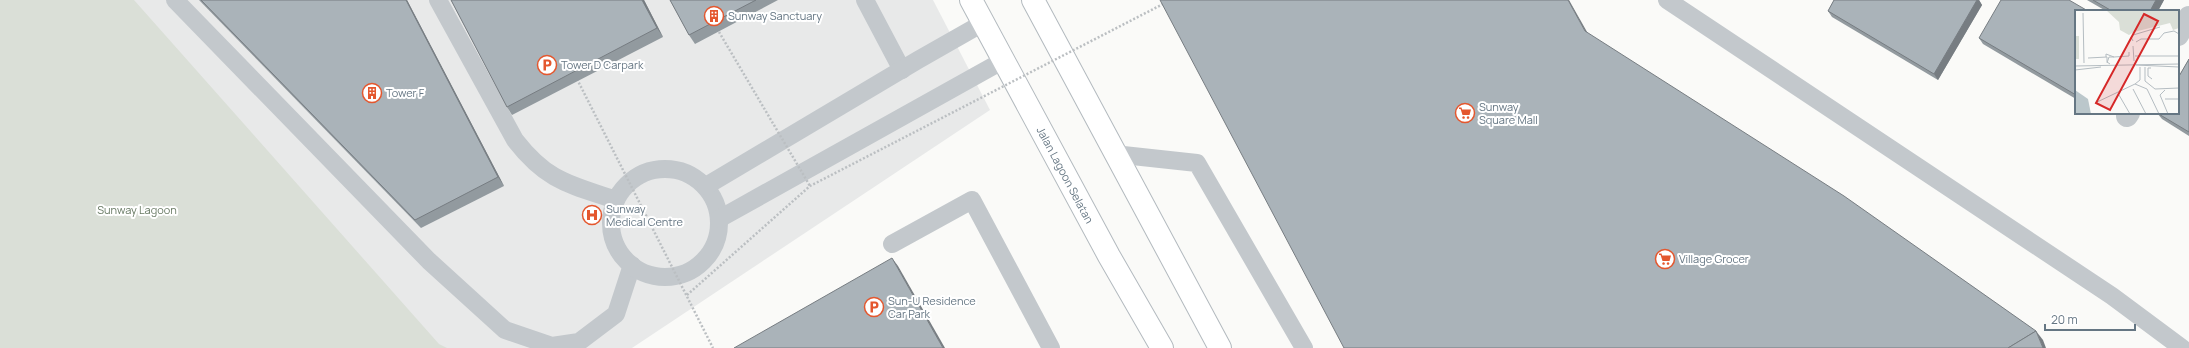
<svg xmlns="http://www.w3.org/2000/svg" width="2189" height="348" font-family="Manrope,sans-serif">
	<rect width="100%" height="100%" fill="#fafaf8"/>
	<!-- built -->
	<polygon fill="#e8e9e9" points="0,0 933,0 990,110 632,348 0,348"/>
	<!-- green -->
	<polygon fill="#dadfd7" points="0,0 134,0 439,344 447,348 0,348"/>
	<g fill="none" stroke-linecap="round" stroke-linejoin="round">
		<defs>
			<g id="secondary">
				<polyline points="971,0 1109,256 1162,348"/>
				<polyline points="1033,0 1220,348"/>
			</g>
		</defs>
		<!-- secondary casing -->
		<use href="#secondary" stroke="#b3babf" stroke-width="24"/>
		<!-- lane -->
		<g stroke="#c3c8cc" stroke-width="18">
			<polyline points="175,0 429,261 505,330 552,346 579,342 616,314 632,265"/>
			<path d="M438,0L515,140C547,181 568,184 616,200"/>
			<polyline points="865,0 902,70"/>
			<polyline points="1667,0 2112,296 2182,348"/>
			<polyline points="1114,154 1197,163 1304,348"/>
			<circle cx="665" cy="223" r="54"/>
			<polyline points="706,186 918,60 983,23"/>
			<polyline points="719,219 1004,60"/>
			<polyline points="892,244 972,200 1051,348"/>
		</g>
		<!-- street -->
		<g stroke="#c3c8cc" stroke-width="22">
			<polyline points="2178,35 2189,17"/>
			<polyline points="2127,116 2129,113"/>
		</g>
		<!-- secondary -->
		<use href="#secondary" stroke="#fff" stroke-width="22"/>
		<!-- path-bridge -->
		<g stroke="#bbbfc2" stroke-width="2.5" stroke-dasharray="2 2" stroke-linecap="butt">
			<polyline points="719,32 810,186"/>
			<polyline points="577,79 713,348"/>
			<polyline points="687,295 810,186 1163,4"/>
		</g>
	</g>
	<!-- wall -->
	<g fill="#929a9f">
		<polygon points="199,0 407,0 504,186 421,228"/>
		<polygon points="451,0 644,0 663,37 512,115 507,107"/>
		<polygon points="670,0 778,0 695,44 689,35"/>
		<polygon points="1834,0 1979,0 1982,5 1938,80 1832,17 1828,11"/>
		<polygon points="2087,0 2164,0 2158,11 2106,11"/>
		<polygon points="2076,11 2076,99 1983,44 1979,38"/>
		<polygon points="2189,59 2189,136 2162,119 2157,113"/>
	</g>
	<!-- shaded-wall -->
	<g fill="#777d82">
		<polygon points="406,0 407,0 504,186 498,177"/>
		<polygon points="642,0 644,0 663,37 657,28"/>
		<polygon points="1568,0 1569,0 1591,39 1585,31"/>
		<polygon points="1977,0 1979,0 1982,5 1938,80 1934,74"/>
		<polygon points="2156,0 2164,0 2158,11 2150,11"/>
		<polygon points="892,258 898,266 945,348 943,348"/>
		<polygon points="2036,331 2043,340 2046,348 2043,348"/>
	</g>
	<!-- building -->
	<g fill="#aab3b9" stroke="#777d82">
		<polygon points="201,0 406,0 498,177 415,220"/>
		<polygon points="451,0 642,0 657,28 507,107"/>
		<polygon points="670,0 756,0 689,35"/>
		<polygon points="1160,0 1568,0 1585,31 1844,196 2036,331 2008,348 1344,348"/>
		<polygon points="1834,0 1977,0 1934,74 1828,11"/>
		<polygon points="2001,0 2069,0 2088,11 2076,11 2076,95 1979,38"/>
		<polygon points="2093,0 2156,0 2150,11 2112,11"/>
		<polygon points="2189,59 2189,132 2157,113 2178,113 2178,78"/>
		<polygon points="892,258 943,348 734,348"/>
		<polygon points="2036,331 2043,348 2008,348"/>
	</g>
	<!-- icons -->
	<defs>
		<symbol id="building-ring" viewBox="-11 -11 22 22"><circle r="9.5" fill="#fff" stroke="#e4572e" stroke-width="1.5"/><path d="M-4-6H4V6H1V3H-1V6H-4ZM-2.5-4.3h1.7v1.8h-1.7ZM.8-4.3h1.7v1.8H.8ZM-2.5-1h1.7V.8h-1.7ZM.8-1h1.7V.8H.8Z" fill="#e4572e"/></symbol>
		<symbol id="parking-ring" viewBox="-11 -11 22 22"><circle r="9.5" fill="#fff" stroke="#e4572e" stroke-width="1.5"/><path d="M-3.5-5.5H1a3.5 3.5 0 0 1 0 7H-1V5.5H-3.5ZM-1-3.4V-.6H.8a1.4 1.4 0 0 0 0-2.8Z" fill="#e4572e"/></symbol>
		<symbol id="supermarket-ring" viewBox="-11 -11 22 22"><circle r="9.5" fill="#fff" stroke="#e4572e" stroke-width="1.5"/><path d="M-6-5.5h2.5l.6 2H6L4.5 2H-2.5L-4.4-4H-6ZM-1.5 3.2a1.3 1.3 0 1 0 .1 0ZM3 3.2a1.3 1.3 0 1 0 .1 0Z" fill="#e4572e"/></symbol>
		<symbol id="hospital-ring" viewBox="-11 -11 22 22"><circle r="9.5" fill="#fff" stroke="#e4572e" stroke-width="1.5"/><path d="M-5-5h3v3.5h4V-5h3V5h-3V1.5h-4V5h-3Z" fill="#e4572e"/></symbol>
	</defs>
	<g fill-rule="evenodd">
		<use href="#building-ring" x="703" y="5" width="22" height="22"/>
		<use href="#parking-ring" x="536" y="54" width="22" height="22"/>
		<use href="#building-ring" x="361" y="82" width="22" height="22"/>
		<use href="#supermarket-ring" x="1454" y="102" width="22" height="22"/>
		<use href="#hospital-ring" x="581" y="204" width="22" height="22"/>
		<use href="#supermarket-ring" x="1654" y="248" width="22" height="22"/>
		<use href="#parking-ring" x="863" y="296" width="22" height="22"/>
	</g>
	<g text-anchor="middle" stroke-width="4" stroke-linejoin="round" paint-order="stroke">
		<!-- poi labels -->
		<g font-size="11" fill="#657683" stroke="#fff" text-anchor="start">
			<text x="728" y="20">Sunway Sanctuary</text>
			<text x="561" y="69">Tower D Carpark</text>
			<text x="386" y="97">Tower F</text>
			<text x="1479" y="111">Sunway<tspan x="1479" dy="13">Square Mall</tspan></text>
			<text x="606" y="213">Sunway<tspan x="606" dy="13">Medical Centre</tspan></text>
			<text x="1679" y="263">Village Grocer</text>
			<text x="888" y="305">Sun-U Residence<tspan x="888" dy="13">Car Park</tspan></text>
		</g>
		<!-- street labels -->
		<g font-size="11" fill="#657683" stroke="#fff">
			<text transform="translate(1065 175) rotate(62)" y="4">Jalan Lagoon Selatan</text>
		</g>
		<!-- park labels -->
		<g font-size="11" fill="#687a64" stroke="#fff">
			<text x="137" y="214">Sunway Lagoon</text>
		</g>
	</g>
	<!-- overview -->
	<g transform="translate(2075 10)">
		<rect width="104" height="104" fill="#fafaf8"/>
		<path d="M31,0H104V18L98,20L95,13L59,22L54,25L45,20L44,12ZM0,26H4V49H0Z" fill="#dadfd7"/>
		<path d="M0,80L13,89L16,104H0Z" fill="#bbc7cb"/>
		<path fill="none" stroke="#b5bdc2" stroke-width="1" d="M8,3L9,53M58,31L56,27L58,25L85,17M61,32L66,29H84L89,23L99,21L104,24M58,36L59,51M60,46H104M31,47V44L39,47H34L32,53M39,47L54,46V42M13,48L32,47V52L35,54M61,55L104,57M0,56L104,54M70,57V71L80,79L104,78M76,58H73V66L77,69M0,60L26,57M60,74L65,70V57M58,79L71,104M90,80L85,85L93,104M44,85L55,104M90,89H104M20,93L60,74L72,79L84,104"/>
		<path fill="#d62828" fill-opacity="0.15" stroke="#d62828" stroke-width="2" d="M69,4L83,11L35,100L21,93Z"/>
		<rect width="104" height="104" fill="none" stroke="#657683" stroke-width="2"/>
	</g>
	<!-- scale -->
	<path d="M2045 324v6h90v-6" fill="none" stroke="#657683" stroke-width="2"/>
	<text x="2051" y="324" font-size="12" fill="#657683" stroke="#ffffff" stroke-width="3" paint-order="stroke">20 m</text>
</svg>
